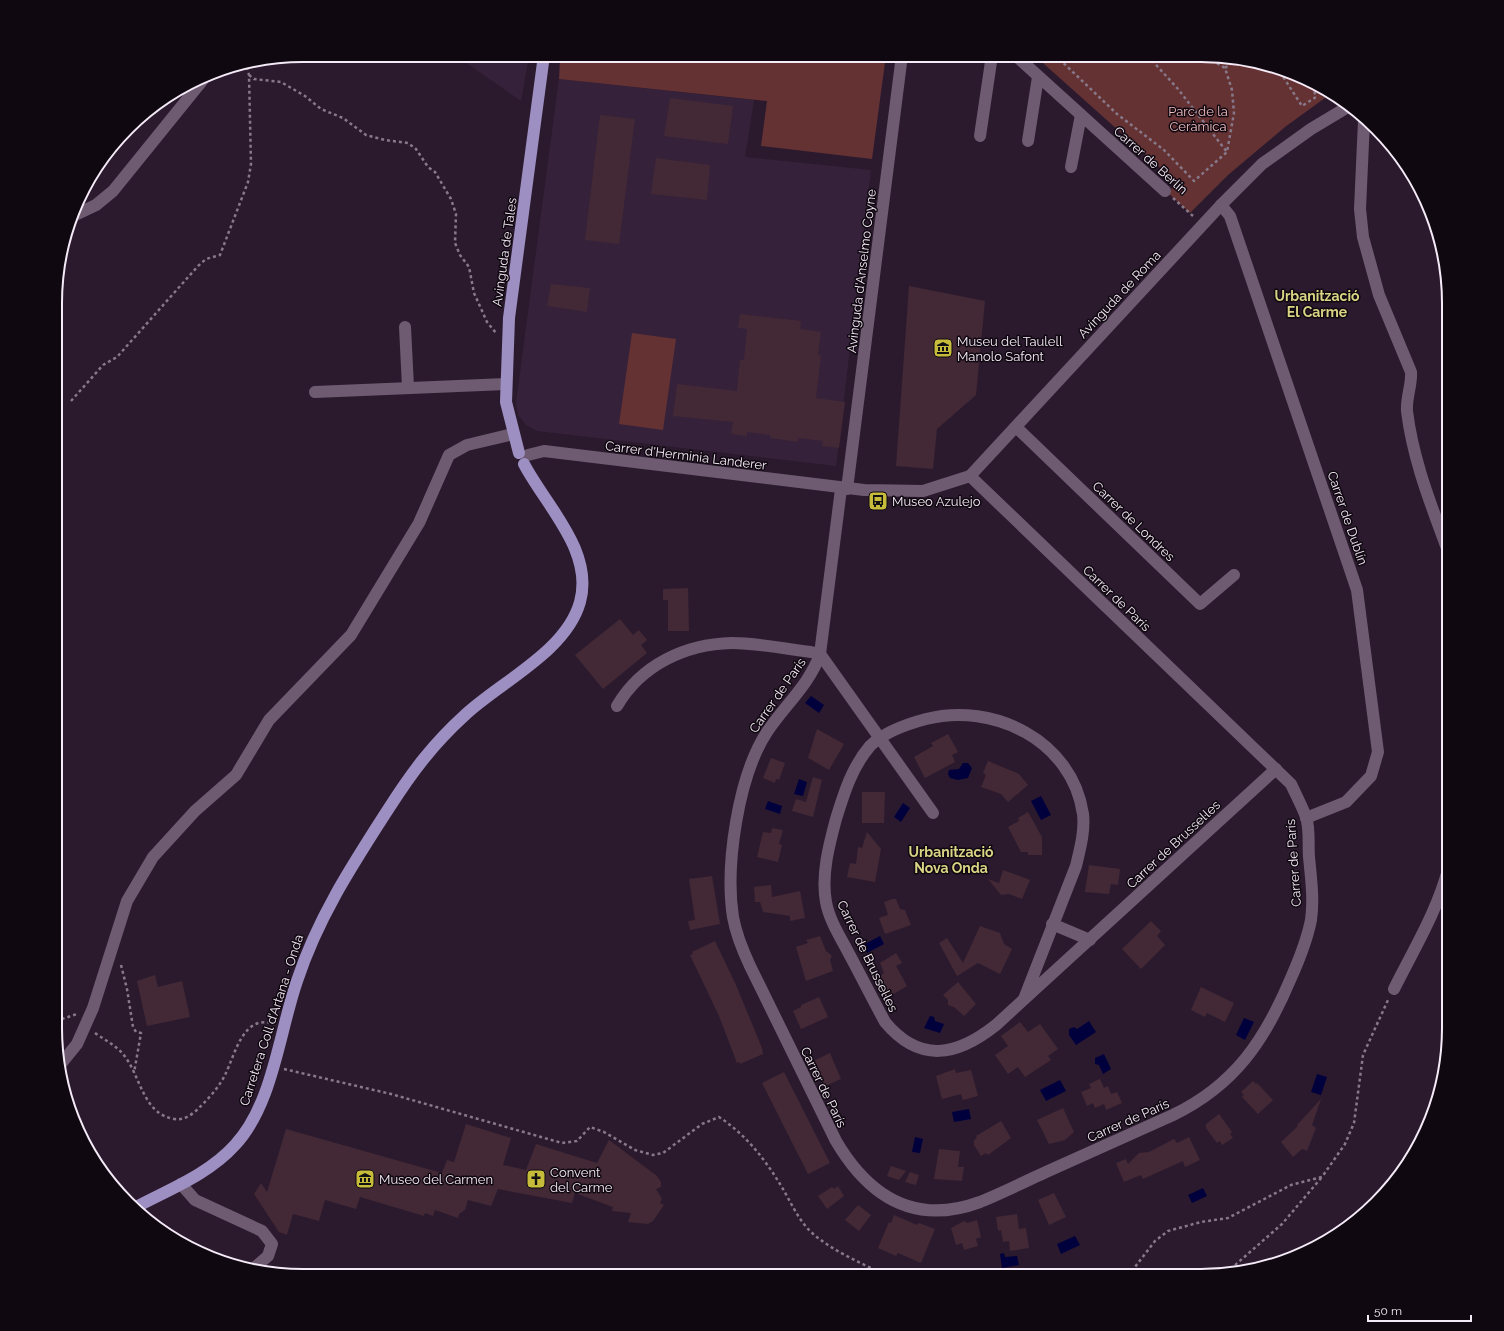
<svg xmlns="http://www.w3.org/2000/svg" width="1504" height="1331" font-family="Raleway,sans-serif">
	<rect width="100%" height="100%" fill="#2b1a2e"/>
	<!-- built -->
	<g fill="#36213a">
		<polygon points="455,55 529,55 521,101"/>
		<polygon points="559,79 754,100 745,157 871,170 836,466 537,431 526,425 518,415 516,403"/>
	</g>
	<!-- green -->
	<g fill="#653234">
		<polygon points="580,55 886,55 872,159 761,146 767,101 559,79 560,60"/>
		<polygon points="1034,55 1217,56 1311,81 1329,95 1285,127 1228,175 1190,213 1169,194 1175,181"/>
		<polygon points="632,333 676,339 663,430 619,424"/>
	</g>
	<!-- water -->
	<g fill="#00003d">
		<polygon points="811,696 824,705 819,713 805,703"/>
		<polygon points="963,763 968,763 972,768 968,778 958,780 950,778 948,774 949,770 959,769"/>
		<polygon points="799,779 807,782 803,796 794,794"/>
		<polygon points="1041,796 1051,815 1041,820 1031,801"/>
		<polygon points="768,801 782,806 780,814 765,809"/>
		<polygon points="903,803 910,808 901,822 894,817"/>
		<polygon points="880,936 884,944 867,953 863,945"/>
		<polygon points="930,1016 934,1017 935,1021 944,1024 940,1033 924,1028"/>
		<polygon points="1244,1018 1254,1022 1245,1040 1236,1035"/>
		<polygon points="1089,1021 1096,1032 1076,1045 1069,1035 1069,1029 1074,1027 1077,1029"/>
		<polygon points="1104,1054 1111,1069 1103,1074 1099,1065 1095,1064 1095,1058"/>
		<polygon points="1317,1074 1327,1077 1321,1095 1311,1092"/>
		<polygon points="1060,1080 1066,1091 1046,1101 1040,1090"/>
		<polygon points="969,1109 971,1119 954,1122 952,1112"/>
		<polygon points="915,1137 923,1139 920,1153 912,1152"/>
		<polygon points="1203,1188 1207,1196 1192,1203 1188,1195"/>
		<polygon points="1075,1236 1080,1245 1061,1254 1057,1244"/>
		<polygon points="1004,1253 1005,1257 1017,1256 1019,1265 1002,1268 1000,1254"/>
	</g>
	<!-- building -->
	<g fill="#422935">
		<polygon points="670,98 733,106 728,144 664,136"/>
		<polygon points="600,115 635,119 619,244 585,240"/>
		<polygon points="656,158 710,165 707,200 651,194"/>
		<polygon points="551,284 590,288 587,312 547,306"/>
		<polygon points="909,286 985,301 976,395 937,429 933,469 896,466"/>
		<polygon points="740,314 801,321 800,329 821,332 818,355 821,355 816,398 845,402 839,448 822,446 823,441 798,438 798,442 770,438 770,435 747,432 747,436 731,434 733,422 673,416 677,384 737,391 740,359 744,360 747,329 738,328"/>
		<polygon points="688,588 689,631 668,631 668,600 663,600 663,589"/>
		<polygon points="620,619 633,635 639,630 647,640 641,645 647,653 603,689 575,655"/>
		<polygon points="817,729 844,744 829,770 808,758"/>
		<polygon points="948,734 958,752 952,755 955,762 925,778 914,757 933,746 931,743"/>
		<polygon points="771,758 785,763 779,780 776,779 775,783 763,778"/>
		<polygon points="988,761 1019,774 1028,785 1008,802 1001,794 981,787 986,775 983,773"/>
		<polygon points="813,777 822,780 813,817 792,811 796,799 806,802"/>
		<polygon points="862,792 885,792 884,823 862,823"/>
		<polygon points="1028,812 1042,837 1042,855 1028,855 1028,852 1021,852 1008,827 1019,821 1018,818"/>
		<polygon points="772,828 783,830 779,844 782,845 778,862 757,857 763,832 771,833"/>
		<polygon points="867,832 881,849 875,882 847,877 850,863 856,864 858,847 862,848"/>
		<polygon points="1089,865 1120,869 1118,885 1111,884 1109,894 1085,892"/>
		<polygon points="1003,870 1030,880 1022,899 1009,894 1001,895 988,879 999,883"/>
		<polygon points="712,876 720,924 690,930 688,921 695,920 689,879"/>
		<polygon points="771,885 772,897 800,891 805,918 790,921 790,916 763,912 760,902 755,902 754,887"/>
		<polygon points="892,899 896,899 900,909 905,910 911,925 885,934 879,918 888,915 884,902"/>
		<polygon points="1151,921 1161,931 1157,936 1165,945 1141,969 1122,949"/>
		<polygon points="980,926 1000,933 1004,944 1012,949 1000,974 978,963 957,976 939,943 947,938 963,963"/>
		<polygon points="820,936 826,951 832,956 830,960 833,971 806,981 796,947 808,943 806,940"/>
		<polygon points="715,941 736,985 762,1048 763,1054 740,1064 740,1062 737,1063 719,1016 690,955 693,954 692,952"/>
		<polygon points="896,953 902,963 896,966 907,986 889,997 878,978 884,973 880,963"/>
		<polygon points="155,975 158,987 182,981 190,1017 147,1026 137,981"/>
		<polygon points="958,982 976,1004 964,1016 954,1007 948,1005 948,1000 943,995"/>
		<polygon points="1201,987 1234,1003 1225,1022 1207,1013 1205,1017 1191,1010"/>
		<polygon points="819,997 828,1017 801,1029 793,1011 801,1007 801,1005"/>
		<polygon points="1020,1022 1028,1032 1040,1024 1058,1049 1048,1056 1051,1060 1025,1077 1018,1067 1008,1074 995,1055 1008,1046 1001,1036"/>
		<polygon points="830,1053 841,1079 825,1086 813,1061"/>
		<polygon points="955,1069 956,1073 971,1070 978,1096 963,1100 961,1094 942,1099 936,1076"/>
		<polygon points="784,1072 830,1163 808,1174 762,1083"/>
		<polygon points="1100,1079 1104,1088 1108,1086 1111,1094 1117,1092 1122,1103 1106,1110 1104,1104 1095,1108 1093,1103 1087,1106 1081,1092 1091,1088 1089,1084"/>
		<polygon points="1253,1081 1256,1084 1257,1083 1273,1100 1258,1114 1242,1097 1244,1095 1241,1092"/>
		<polygon points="1321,1099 1312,1125 1316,1128 1307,1151 1302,1149 1293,1157 1281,1142 1298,1126 1297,1125"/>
		<polygon points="1063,1108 1074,1132 1065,1140 1049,1144 1037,1120"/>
		<polygon points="1219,1114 1232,1132 1230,1134 1233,1138 1222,1145 1220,1141 1217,1143 1206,1128 1206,1124"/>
		<polygon points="1001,1121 1011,1138 988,1155 986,1153 981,1156 974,1145 974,1140 977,1138 976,1136"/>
		<polygon points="466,1124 511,1138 503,1165 526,1170 536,1144 597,1163 609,1140 657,1176 661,1182 661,1187 656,1189 662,1199 660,1203 664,1205 653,1221 648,1224 628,1222 631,1213 612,1211 613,1207 575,1193 572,1203 498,1189 491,1206 468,1200 465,1210 459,1214 458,1218 435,1210 433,1216 425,1213 424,1216 360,1197 356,1209 325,1200 319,1221 293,1214 287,1235 279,1232 254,1194 261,1183 267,1192 286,1129 442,1173 447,1160 454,1162"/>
		<polygon points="1189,1137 1200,1160 1185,1167 1183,1161 1143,1179 1141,1175 1124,1182 1116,1163 1126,1159 1128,1164 1139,1153 1149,1152 1174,1139 1177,1143"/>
		<polygon points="939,1149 960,1151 958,1167 964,1167 962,1181 934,1179"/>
		<polygon points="891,1166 906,1171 899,1180 887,1176"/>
		<polygon points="910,1172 919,1175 916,1185 905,1182"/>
		<polygon points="838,1186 844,1196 827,1209 818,1196 832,1187 834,1189"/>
		<polygon points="1054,1193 1066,1217 1049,1225 1038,1200"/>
		<polygon points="858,1205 871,1215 859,1231 845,1220"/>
		<polygon points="1017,1214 1019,1229 1026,1228 1029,1248 1010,1251 1009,1241 1003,1242 1001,1230 998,1231 996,1217"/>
		<polygon points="894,1215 917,1225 919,1223 935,1229 921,1263 898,1253 896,1256 878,1248 889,1222 891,1223"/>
		<polygon points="977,1220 981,1237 976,1239 978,1246 964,1250 962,1243 956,1245 951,1228 964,1221 967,1223"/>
	</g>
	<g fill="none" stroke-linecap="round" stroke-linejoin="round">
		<!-- path -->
		<g stroke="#877989" stroke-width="2.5" stroke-dasharray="3 3" stroke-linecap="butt">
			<polyline points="1055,55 1117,114 1164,150 1194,181 1227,152 1234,113 1232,90 1225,68 1205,56"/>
			<polyline points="1148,56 1178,89 1227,152"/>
			<polyline points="1225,68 1235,60"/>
			<polyline points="1280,72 1302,106 1316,97 1311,81"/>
			<polyline points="249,75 254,79 281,82 305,96 321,109 343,118 366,135 385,140 408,143 416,149 428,167 435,172 451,199 456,214 455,243 460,255 469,267 474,293 487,322 496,333"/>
			<polyline points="1173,198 1193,216"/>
			<polyline points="71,401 103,365 117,357 198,266 206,259 220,255 248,182 251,164 249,75 246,64"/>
			<polyline points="121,965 127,989 133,1027 136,1032 141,1033 134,1073"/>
			<polyline points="56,1021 77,1014"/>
			<path d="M95,1033C106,1041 118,1046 126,1058C141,1079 144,1115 175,1119C183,1121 193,1114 199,1108C209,1098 219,1087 225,1075C235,1055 243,1013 274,1024"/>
			<path d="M284,1069L391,1094L562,1143L577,1141L590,1127L604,1132L635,1150L653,1155L663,1153L702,1124L719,1117C745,1134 764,1158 780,1184C790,1200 797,1218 810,1231C831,1251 862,1263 887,1276"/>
			<polyline points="1226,1273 1282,1224 1322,1177"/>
			<polyline points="1128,1276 1155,1241 1168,1231 1201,1222 1228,1218 1291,1185 1322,1177 1345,1144 1354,1123 1363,1055 1388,1000"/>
		</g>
		<!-- minor -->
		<g stroke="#6e5b72" stroke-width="12">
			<polyline points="1015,55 1165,191"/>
			<path d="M1364,121L1360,209L1363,237L1379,295L1411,372C1412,385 1406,397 1407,411C1413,461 1432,507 1449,554"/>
			<polyline points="980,136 992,55"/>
			<polyline points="1028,141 1038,77"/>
			<polyline points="1071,167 1081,115"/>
			<polyline points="1221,205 1230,216 1357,590 1378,752 1371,776 1346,802 1306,818"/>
			<polyline points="77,214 96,205 113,191 202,81"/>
			<polyline points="405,327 408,387"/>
			<polyline points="315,392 506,384"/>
			<polyline points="1016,427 1200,604 1234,575"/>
			<polyline points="528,455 544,451 864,490 923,491 970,476 1221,205 1262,164 1311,129 1346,108"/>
			<path d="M841,489L820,654C810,684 784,706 767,732C738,776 725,866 733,917C736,934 743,951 750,966L836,1141C869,1197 915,1226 980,1202C1002,1193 1024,1182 1046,1172C1089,1153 1131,1134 1173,1115C1235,1085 1265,1040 1291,978C1299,960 1307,940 1311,920C1314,899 1311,878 1309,857C1308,844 1310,829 1306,817C1302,806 1296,795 1291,784L970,476"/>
			<polyline points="847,489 902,55"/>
			<path d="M617,706C641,665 685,644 732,643C758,643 785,649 811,652L820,654L933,813"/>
			<polyline points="1052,924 1090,940"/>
			<path d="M1394,989C1414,949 1438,910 1449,866"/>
			<path d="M1024,999L1076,866C1080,849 1085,831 1083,814C1072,740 993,702 926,719C907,724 884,732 870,746C852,767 844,793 836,819C829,845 821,875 826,902C829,919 839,935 847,950C860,974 872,998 885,1022C920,1064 957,1056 996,1025L1276,769"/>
			<polyline points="60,1065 77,1044 93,1008 127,901 153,857 195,811 236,775 269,720 351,635 419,523 449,455 467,445 513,434"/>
			<polyline points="181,1184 195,1200 262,1231 272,1244 268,1256 253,1269"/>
		</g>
		<!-- major -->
		<g stroke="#9d8fc1" stroke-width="12">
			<polyline points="519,453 506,402 509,318 544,55"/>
			<path d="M136,1207C170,1189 209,1174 235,1145C273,1104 279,1033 297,981C318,917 353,864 389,808C412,772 433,744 465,715C500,682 566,652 580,602C594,551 546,506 524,464"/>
		</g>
	</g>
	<!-- icons -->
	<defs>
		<symbol id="museum-square" viewBox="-11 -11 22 22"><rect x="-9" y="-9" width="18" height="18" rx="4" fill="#c7bb3c" stroke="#0f0810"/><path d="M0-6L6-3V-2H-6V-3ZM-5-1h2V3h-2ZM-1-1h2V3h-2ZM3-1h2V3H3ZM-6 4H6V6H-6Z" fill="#111"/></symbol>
		<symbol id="bus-square" viewBox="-11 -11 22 22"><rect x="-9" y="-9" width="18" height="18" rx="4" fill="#c7bb3c" stroke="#0f0810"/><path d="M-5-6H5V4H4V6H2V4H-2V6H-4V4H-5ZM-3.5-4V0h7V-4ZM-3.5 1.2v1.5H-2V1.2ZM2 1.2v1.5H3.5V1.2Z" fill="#111"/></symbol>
		<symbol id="church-square" viewBox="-11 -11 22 22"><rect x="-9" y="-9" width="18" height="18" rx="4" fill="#c7bb3c" stroke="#0f0810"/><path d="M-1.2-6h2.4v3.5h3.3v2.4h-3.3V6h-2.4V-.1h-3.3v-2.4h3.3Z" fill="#111"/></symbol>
	</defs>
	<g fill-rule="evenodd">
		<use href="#museum-square" x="932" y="337" width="22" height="22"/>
		<use href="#bus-square" x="867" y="490" width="22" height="22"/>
		<use href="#museum-square" x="354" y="1168" width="22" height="22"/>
		<use href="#church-square" x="525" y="1168" width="22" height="22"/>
	</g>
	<g text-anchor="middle" stroke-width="3" stroke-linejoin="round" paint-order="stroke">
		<!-- park labels -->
		<g font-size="13" fill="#f0bcbd" stroke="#0f0810">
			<text x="1198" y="116">Parc de la<tspan x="1198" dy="15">Ceràmica</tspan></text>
		</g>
		<!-- street labels -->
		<g font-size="13" fill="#f5eaf7" stroke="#0f0810">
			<text transform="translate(1151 160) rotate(42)" y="5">Carrer de Berlín</text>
			<text transform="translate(504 252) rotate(-82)" y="5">Avinguda de Tales</text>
			<text transform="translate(861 271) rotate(-83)" y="5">Avinguda d'Anselmo Coyne</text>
			<text transform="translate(1119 294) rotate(-47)" y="5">Avinguda de Roma</text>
			<text transform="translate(686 455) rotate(7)" y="5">Carrer d'Herminia Landerer</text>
			<text transform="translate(1348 518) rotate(71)" y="5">Carrer de Dublín</text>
			<text transform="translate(1134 521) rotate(44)" y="5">Carrer de Londres</text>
			<text transform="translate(1117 598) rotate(44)" y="5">Carrer de París</text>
			<text transform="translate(777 695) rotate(-55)" y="5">Carrer de París</text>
			<text transform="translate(1173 844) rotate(-43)" y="5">Carrer de Brussel·les</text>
			<text transform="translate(1293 863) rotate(-94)" y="5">Carrer de París</text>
			<text transform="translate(868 956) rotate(64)" y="5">Carrer de Brussel·les</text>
			<text transform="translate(271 1020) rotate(-72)" y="5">Carretera Coll d’Artana - Onda</text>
			<text transform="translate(824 1087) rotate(64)" y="5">Carrer de París</text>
			<text transform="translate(1128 1120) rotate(-24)" y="5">Carrer de París</text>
		</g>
		<!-- poi labels -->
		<g font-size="13" fill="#f5eaf7" stroke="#0f0810" text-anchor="start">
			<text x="957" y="346">Museu del Taulell<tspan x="957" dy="15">Manolo Safont</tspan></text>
			<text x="892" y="506">Museo Azulejo</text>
			<text x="550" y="1177">Convent<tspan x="550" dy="15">del Carme</tspan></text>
			<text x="379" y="1184">Museo del Carmen</text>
		</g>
		<!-- neighbourhood labels -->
		<g font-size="14" font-weight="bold" fill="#dad485" stroke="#0f0810">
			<text x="1317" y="301">Urbanització<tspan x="1317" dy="16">El Carme</tspan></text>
			<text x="951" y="857">Urbanització<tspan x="951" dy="16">Nova Onda</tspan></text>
		</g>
	</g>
	<!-- crop -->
	<path d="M0 0H1504V1331H0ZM303 62H1201A241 241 0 0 1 1442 303V1028A241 241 0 0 1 1201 1269H303A241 241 0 0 1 62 1028V303A241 241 0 0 1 303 62Z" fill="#0f0810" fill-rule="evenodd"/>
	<path fill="none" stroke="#f5eaf7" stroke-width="2" d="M303 62H1201A241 241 0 0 1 1442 303V1028A241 241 0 0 1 1201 1269H303A241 241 0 0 1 62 1028V303A241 241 0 0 1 303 62Z"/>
	<!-- scale -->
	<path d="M1368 1315v6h103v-6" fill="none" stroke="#f5eaf7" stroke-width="2"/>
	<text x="1374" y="1315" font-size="12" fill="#f5eaf7" stroke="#0f0810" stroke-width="3" paint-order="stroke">50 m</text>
</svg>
